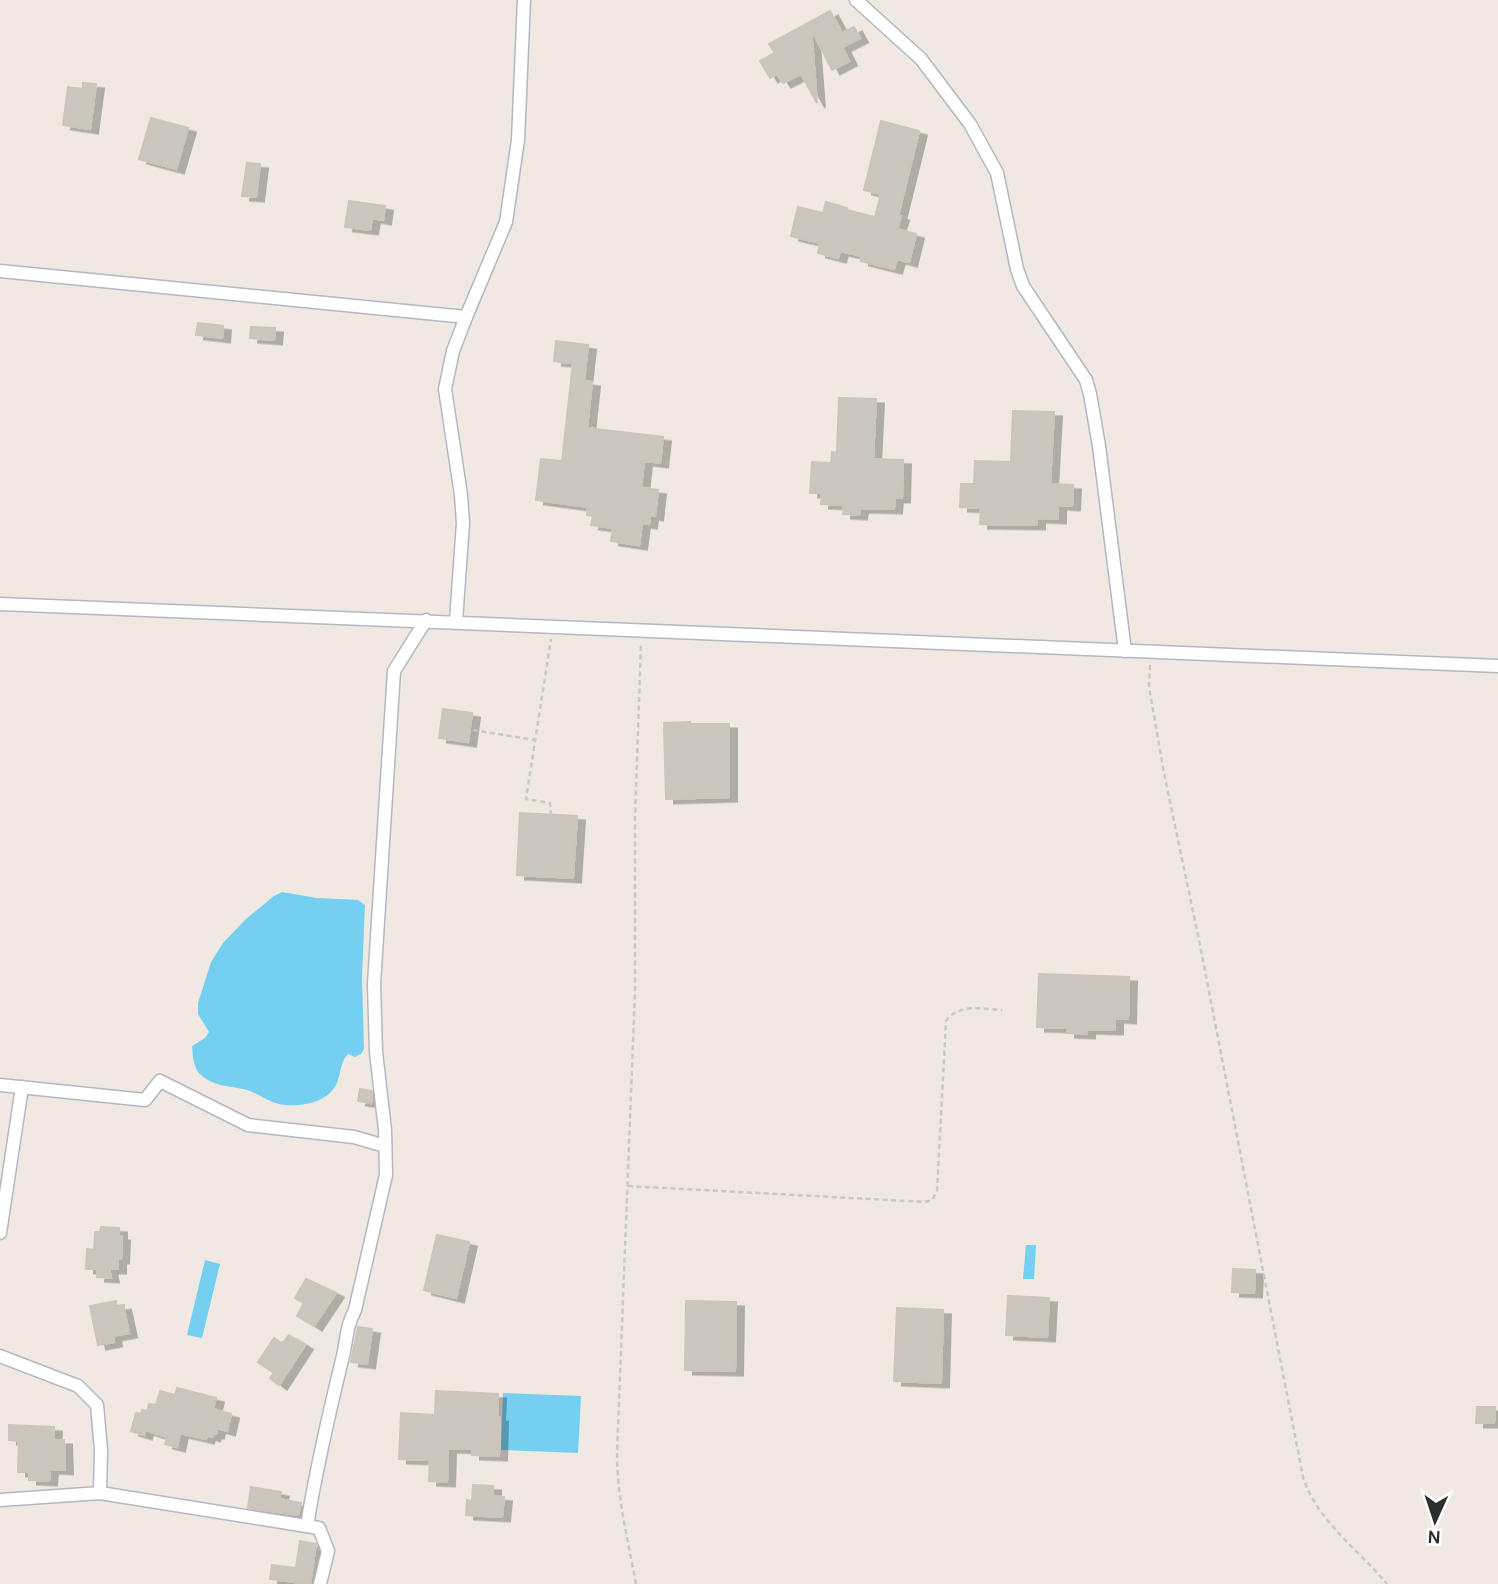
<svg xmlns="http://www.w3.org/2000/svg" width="1498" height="1584" font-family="Karla,sans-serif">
	<defs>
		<filter id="shadow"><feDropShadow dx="8" dy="4.5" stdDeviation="0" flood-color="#0004"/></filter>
	</defs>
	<rect width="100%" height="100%" fill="#efe9e1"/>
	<!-- water -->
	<g fill="#75cff0">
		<path d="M282,892L317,898L358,900L365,905L362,976L364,1049L361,1054L355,1057L348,1054C336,1067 344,1084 326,1096C314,1105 293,1107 279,1104C266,1101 255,1091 243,1089C228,1086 214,1086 202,1076C193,1069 193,1056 192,1046L205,1038L209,1032L198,1014V1003L211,962L223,943L246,919L274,896Z"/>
		<polygon points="1026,1245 1036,1245 1034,1279 1023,1279"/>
		<polygon points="205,1260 220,1264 202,1338 187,1335"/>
		<polygon points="503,1393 581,1396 578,1453 501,1450"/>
	</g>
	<!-- building -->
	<g fill="#cbc7bf" stroke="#cbc5ba" stroke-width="2" filter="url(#shadow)">
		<polygon points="830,11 842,33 854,27 860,38 842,47 849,61 832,70 811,28 817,103 801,74 783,83 777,74 770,78 760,61 775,53 769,44"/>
		<polygon points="83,83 96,84 90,129 63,125 68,87 83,89"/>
		<polygon points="151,118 188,128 176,169 139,159"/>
		<polygon points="881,121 919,131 898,216 901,216 897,229 916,234 909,262 897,259 894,269 861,261 862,256 840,251 838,258 818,253 820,243 791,236 798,207 823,213 826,202 847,208 846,210 875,217 881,194 864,190"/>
		<polygon points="247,163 260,164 256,197 242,196"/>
		<polygon points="349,201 385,206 383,220 372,218 370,230 345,227"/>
		<polygon points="198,323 223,326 222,338 196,335"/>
		<polygon points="251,327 275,328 274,340 250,338"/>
		<polygon points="556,341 588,345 584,381 592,382 587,428 663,437 660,463 644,461 641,488 658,490 655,516 650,515 649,524 642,523 639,545 611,541 613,528 591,525 593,516 587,515 588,507 536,500 541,459 562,461 573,363 554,361"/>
		<polygon points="839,398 876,399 873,459 903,460 902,498 895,498 894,509 860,508 859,515 843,514 844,505 821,504 822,493 810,493 812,462 831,463 832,452 837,453"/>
		<polygon points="1013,411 1054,412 1050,484 1073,485 1072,506 1058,505 1058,519 1037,518 1037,525 980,524 981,508 960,507 961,484 974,484 975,461 1011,462"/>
		<polygon points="443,709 472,713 468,742 439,738"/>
		<polygon points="690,722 690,724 729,724 729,797 666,799 664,723"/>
		<polygon points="520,813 577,816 573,878 517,875"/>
		<polygon points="1039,974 1129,977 1128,1019 1115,1018 1115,1030 1087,1029 1087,1034 1067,1033 1067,1028 1037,1027"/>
		<polygon points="360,1089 372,1091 371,1103 358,1101"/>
		<polygon points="101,1227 119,1228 119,1236 122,1236 121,1259 118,1259 118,1269 109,1269 111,1278 97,1277 98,1269 86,1269 87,1249 94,1250 95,1232 100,1232"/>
		<polygon points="437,1235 469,1242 456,1298 424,1290"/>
		<polygon points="1233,1269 1255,1270 1254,1293 1232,1292"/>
		<polygon points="306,1279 336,1293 314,1326 297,1316 304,1303 295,1298"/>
		<polygon points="1008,1296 1049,1298 1047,1337 1006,1335"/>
		<polygon points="116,1301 116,1306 123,1305 129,1333 113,1336 114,1342 98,1345 90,1306"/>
		<polygon points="686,1301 736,1302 735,1371 685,1370"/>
		<polygon points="897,1308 943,1310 941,1383 894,1381"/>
		<polygon points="358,1327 372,1329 367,1364 351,1362"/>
		<polygon points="289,1335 305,1345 279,1385 270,1378 274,1373 258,1362 274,1338 282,1344"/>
		<polygon points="177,1388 216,1398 213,1409 231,1414 227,1431 217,1428 216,1434 213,1434 212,1437 207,1435 206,1439 180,1433 177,1447 165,1444 167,1437 145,1430 144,1435 131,1431 136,1413 141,1414 142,1410 147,1411 149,1404 156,1405 160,1391 175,1395"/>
		<polygon points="436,1391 498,1394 497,1417 500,1417 499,1456 472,1455 472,1449 448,1448 447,1482 429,1481 430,1460 399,1459 401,1413 435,1415"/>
		<polygon points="1477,1407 1495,1407 1494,1423 1476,1423"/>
		<polygon points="9,1425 54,1427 53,1440 64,1440 65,1470 50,1469 49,1481 29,1480 29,1472 18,1472 19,1441 9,1440"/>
		<polygon points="473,1485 493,1486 493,1496 504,1497 502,1517 466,1515 467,1500 472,1501"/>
		<polygon points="251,1487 281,1492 279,1499 301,1503 298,1515 248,1508"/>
		<polygon points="300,1541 316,1544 310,1584 270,1579 272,1565 296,1568"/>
	</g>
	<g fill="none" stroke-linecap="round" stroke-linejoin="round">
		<defs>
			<g id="minor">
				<polyline points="856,0 921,59 970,124 997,173 1017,269 1023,286 1086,380 1090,394 1099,446 1125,651"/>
				<polyline points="0,271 466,317"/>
				<polyline points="0,604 1498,666"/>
				<polyline points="456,621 463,523 461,495 445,389 453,351 466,317 506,222 518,140 524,0"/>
				<polyline points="0,1085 145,1100 160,1081 248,1125 354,1137 385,1146"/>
				<polyline points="0,1233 22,1087"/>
				<polyline points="0,1356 78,1386 97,1405 101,1450 100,1493"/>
				<polyline points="0,1500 100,1493 319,1528 328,1551 320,1584"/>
				<path d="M307,1526C316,1469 329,1413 343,1356C347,1339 346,1327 355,1310L386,1175L385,1130L376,1052L374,984L394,671L426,620"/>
			</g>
		</defs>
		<!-- minor casing -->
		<use href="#minor" stroke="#b4b7c1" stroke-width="15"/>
		<!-- path -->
		<g stroke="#c9c9c9" stroke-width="2.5" stroke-dasharray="5 3.5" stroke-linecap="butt">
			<path d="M1150,665L1149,687L1164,773L1200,945L1303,1477C1317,1521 1358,1549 1387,1584"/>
			<polyline points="473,730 535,740"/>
			<polyline points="551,815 550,803 526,799 551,639"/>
			<path d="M628,1186L925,1202L932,1200L937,1191L946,1021C959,1003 982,1009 1002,1010"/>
			<path d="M636,1584C628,1540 617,1498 617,1453L635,991V819L641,643"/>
		</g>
		<!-- minor -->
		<use href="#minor" stroke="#fff" stroke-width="12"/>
	</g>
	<!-- north arrow -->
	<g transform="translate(1435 1521) rotate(183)" stroke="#ffffff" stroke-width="5" paint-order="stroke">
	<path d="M0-5L12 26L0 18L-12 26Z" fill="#2e2e2e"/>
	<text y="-10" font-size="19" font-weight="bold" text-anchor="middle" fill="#2e2e2e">N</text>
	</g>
</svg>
